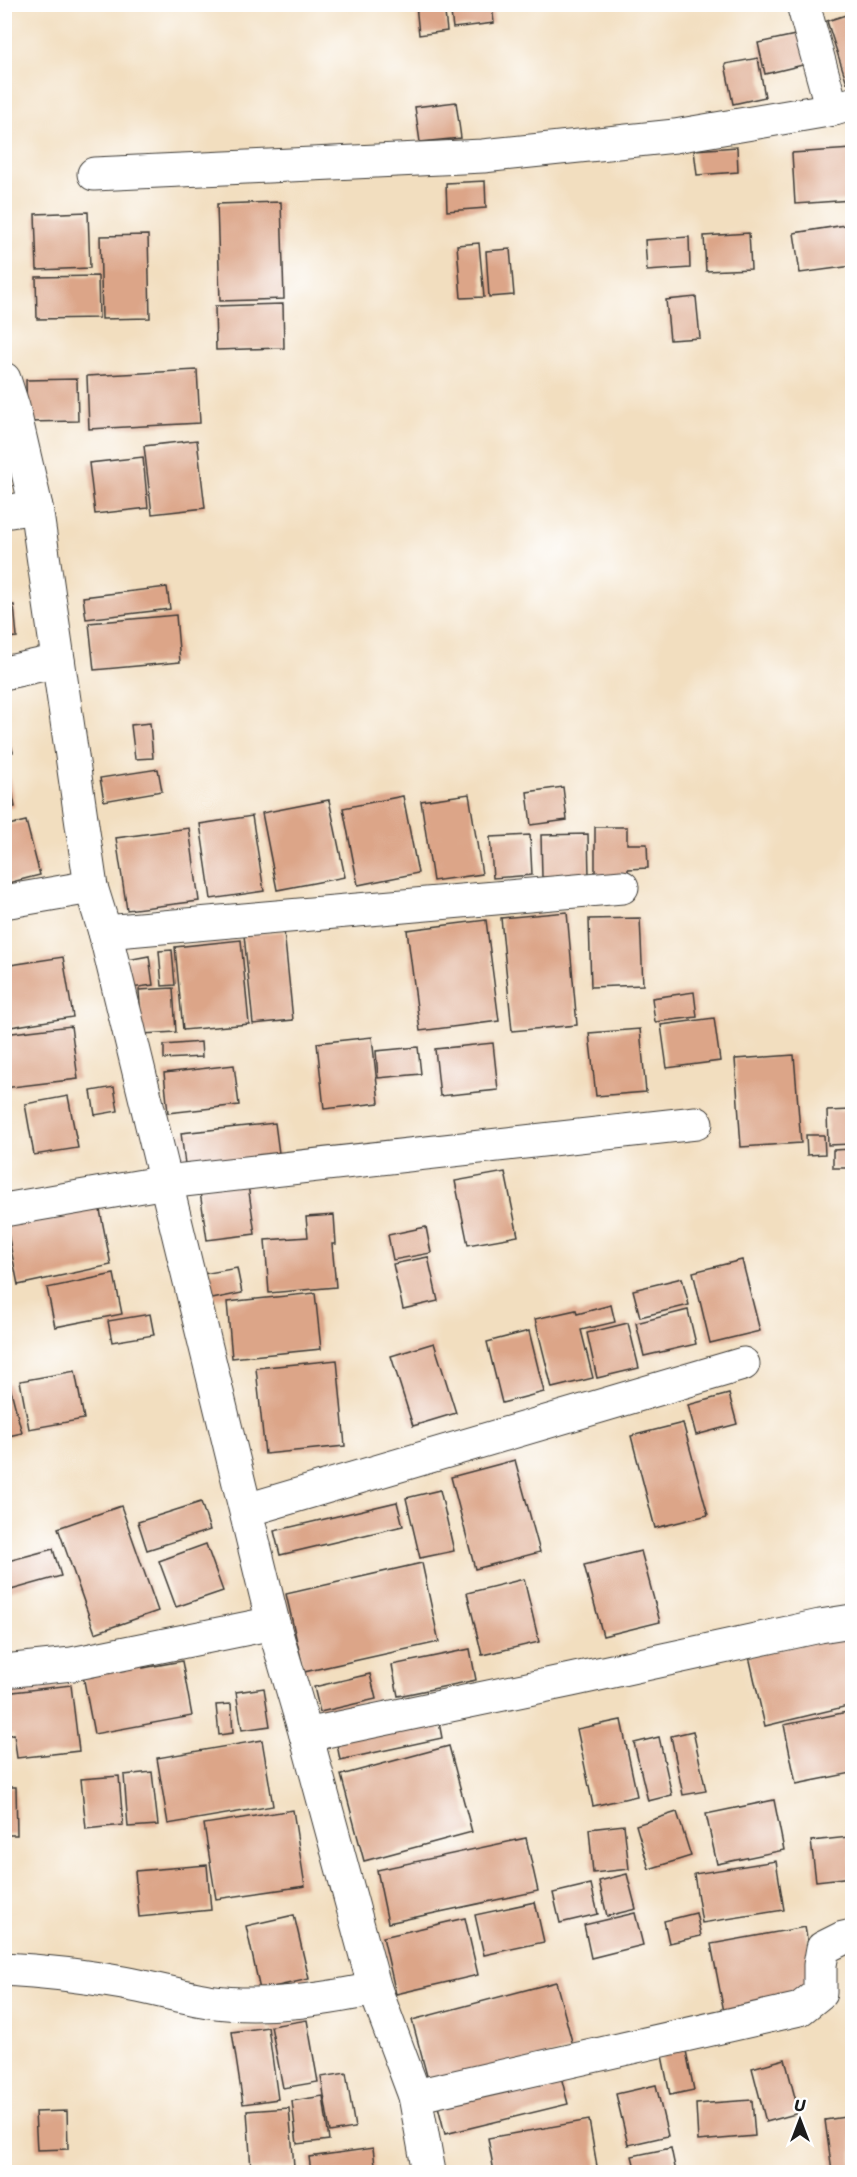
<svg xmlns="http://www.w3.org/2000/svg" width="857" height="2177" font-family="Sriracha,sans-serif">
	<rect width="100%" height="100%" fill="#fff"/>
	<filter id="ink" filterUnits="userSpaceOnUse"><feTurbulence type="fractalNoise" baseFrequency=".0167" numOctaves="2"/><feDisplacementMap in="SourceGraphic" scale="12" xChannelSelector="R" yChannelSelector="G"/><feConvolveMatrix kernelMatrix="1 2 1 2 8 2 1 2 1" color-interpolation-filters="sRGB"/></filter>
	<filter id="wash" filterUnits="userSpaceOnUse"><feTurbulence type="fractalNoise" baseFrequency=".008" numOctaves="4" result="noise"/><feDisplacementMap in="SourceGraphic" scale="24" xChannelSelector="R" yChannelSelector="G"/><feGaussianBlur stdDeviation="1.35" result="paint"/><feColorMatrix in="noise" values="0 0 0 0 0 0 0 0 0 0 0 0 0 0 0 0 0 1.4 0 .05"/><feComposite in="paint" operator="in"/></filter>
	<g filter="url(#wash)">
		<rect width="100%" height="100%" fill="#f2debf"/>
		<g id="blocks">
			<!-- building -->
			<g fill="#dca588">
				<polygon points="416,4 444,4 447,31 419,35"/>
				<polygon points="450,5 492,5 494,23 453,28"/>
				<polygon points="852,13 852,82 847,83 827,21"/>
				<polygon points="800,34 807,64 765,74 758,43"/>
				<polygon points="758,58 765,97 733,104 725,64"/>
				<polygon points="456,102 461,138 420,142 415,107"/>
				<polygon points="737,147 738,172 697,175 694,150"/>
				<polygon points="852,149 852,200 795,204 792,153"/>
				<polygon points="485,181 486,208 447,211 446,183"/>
				<polygon points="281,202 284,299 220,301 217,204"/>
				<polygon points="88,212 90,268 37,270 35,214"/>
				<polygon points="852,224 852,266 800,273 794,233"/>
				<polygon points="749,233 751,269 706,271 704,236"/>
				<polygon points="148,235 150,318 102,319 100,236"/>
				<polygon points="689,237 690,268 647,271 645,240"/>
				<polygon points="479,243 484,297 461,298 457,245"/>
				<polygon points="510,249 514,295 489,297 486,251"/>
				<polygon points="98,276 99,318 37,319 36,277"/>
				<polygon points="696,297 700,338 670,340 666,300"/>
				<polygon points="283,304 284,348 216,350 215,306"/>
				<polygon points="852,356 852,387 851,387 847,357"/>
				<polygon points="197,370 200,423 89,429 87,376"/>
				<polygon points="77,379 78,421 27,422 26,380"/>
				<polygon points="197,440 205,508 152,514 144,446"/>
				<polygon points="143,457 148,508 95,514 89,463"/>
				<polygon points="167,587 170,609 86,619 83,597"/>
				<polygon points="4,605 14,605 17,637 4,638"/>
				<polygon points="176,615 180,662 94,670 89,623"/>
				<polygon points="4,720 13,752 4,754"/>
				<polygon points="150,723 153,758 135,759 131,725"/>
				<polygon points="7,765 15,807 5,809 5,766"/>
				<polygon points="158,769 162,791 104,801 100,778"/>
				<polygon points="563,787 567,820 531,825 527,792"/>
				<polygon points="469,794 482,874 433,881 421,801"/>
				<polygon points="403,796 418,873 358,885 343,808"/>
				<polygon points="329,800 345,877 277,890 262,813"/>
				<polygon points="252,816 264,891 211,899 200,824"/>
				<polygon points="26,821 40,875 4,884 4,826"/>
				<polygon points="595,827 627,827 627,844 647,844 648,868 628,869 628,877 595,877"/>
				<polygon points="189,828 199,901 127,910 116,838"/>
				<polygon points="588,834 589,876 542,877 541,835"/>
				<polygon points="530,835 532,875 493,878 490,837"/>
				<polygon points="567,912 577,1025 512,1031 501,918"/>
				<polygon points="640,918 643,985 591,987 589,919"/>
				<polygon points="486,920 499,1021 420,1031 407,930"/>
				<polygon points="284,931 293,1020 253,1024 244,935"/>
				<polygon points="241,940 249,1024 183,1030 175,947"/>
				<polygon points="172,950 175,985 162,986 159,951"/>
				<polygon points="149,956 153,985 131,988 127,960"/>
				<polygon points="63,957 73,1017 4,1028 4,966"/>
				<polygon points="173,988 176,1032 142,1034 139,990"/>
				<polygon points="694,992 697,1017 655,1022 652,998"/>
				<polygon points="714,1018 720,1061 667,1068 661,1025"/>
				<polygon points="71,1026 78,1079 4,1088 4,1034"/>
				<polygon points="640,1029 646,1092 596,1096 589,1033"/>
				<polygon points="372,1037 379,1103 324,1109 317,1043"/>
				<polygon points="201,1042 202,1057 164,1059 164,1045"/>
				<polygon points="493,1043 498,1090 440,1096 435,1049"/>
				<polygon points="418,1047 421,1074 378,1078 376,1051"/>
				<polygon points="794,1055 801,1143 741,1147 735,1059"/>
				<polygon points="234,1065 239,1105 168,1113 164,1073"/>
				<polygon points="114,1087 118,1111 95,1115 91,1091"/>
				<polygon points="68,1096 78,1148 34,1155 25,1104"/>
				<polygon points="852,1110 852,1144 828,1145 827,1111"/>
				<polygon points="275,1123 280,1161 186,1172 181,1133"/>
				<polygon points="806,1135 824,1135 825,1154 807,1155"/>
				<polygon points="852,1149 852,1168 833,1168 833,1150"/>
				<polygon points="505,1172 518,1236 468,1245 455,1181"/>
				<polygon points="247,1178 255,1234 207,1240 199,1185"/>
				<polygon points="99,1205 111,1265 18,1285 6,1223"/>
				<polygon points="334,1215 336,1244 332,1244 336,1287 269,1293 265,1240 308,1237 306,1217"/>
				<polygon points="426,1227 431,1253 393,1260 388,1235"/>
				<polygon points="428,1257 438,1301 403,1309 393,1264"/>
				<polygon points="742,1260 760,1331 710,1343 693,1272"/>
				<polygon points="237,1268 242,1293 202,1301 197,1275"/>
				<polygon points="114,1274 122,1314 55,1327 47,1288"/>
				<polygon points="682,1278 689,1305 640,1317 633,1290"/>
				<polygon points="315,1293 321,1349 232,1358 227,1302"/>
				<polygon points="611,1305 615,1322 581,1330 593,1378 552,1388 535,1319 576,1310 577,1314"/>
				<polygon points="688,1310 696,1344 644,1356 636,1323"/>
				<polygon points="150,1314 154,1335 112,1342 108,1321"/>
				<polygon points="628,1323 639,1368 597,1378 587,1333"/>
				<polygon points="529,1331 544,1392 502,1403 487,1342"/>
				<polygon points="434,1343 456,1413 413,1426 391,1356"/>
				<polygon points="337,1360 345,1446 265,1454 256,1368"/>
				<polygon points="75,1371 84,1419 29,1429 20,1381"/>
				<polygon points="9,1383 22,1433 4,1437 4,1384"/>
				<polygon points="729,1394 737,1424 696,1435 688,1405"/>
				<polygon points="683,1423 708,1515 655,1528 631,1436"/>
				<polygon points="515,1460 540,1552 475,1569 451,1477"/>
				<polygon points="440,1490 454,1551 420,1558 406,1498"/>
				<polygon points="201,1502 210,1530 147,1550 138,1522"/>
				<polygon points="397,1502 403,1526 280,1555 274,1531"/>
				<polygon points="121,1506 158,1611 95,1633 58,1528"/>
				<polygon points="206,1544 223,1591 176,1607 159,1561"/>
				<polygon points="53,1549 61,1576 4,1592 4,1562"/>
				<polygon points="641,1551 660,1622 603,1636 584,1565"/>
				<polygon points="422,1563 439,1642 304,1672 286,1594"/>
				<polygon points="524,1579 539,1642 482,1655 467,1593"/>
				<polygon points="852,1632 852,1705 765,1726 749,1656"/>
				<polygon points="470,1649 476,1680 398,1696 392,1665"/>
				<polygon points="142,1658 143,1668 182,1661 192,1716 94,1734 82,1670"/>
				<polygon points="370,1674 376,1699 320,1712 314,1687"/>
				<polygon points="71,1685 79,1751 17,1758 14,1734 5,1736 5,1693"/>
				<polygon points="264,1688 270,1726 242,1730 236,1692"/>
				<polygon points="231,1704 233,1733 219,1735 216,1705"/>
				<polygon points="852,1711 852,1773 796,1784 784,1725"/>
				<polygon points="438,1717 442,1738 340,1760 336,1739"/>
				<polygon points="621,1720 637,1796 593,1806 577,1729"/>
				<polygon points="693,1731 706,1791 683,1795 671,1736"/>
				<polygon points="659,1737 672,1795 648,1801 634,1743"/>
				<polygon points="262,1740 273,1806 168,1824 157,1758"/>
				<polygon points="449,1746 472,1832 364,1861 341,1775"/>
				<polygon points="152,1772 158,1825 128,1827 124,1775"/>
				<polygon points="119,1776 123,1825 86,1829 81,1779"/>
				<polygon points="4,1787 16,1787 17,1835 4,1835"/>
				<polygon points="774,1800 784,1850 717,1864 706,1814"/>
				<polygon points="293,1810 305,1886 216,1899 204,1824"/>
				<polygon points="677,1812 691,1856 649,1869 636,1825"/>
				<polygon points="624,1825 629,1869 593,1873 589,1829"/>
				<polygon points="849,1837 852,1877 816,1881 811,1841"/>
				<polygon points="526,1838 538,1891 388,1923 377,1870"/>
				<polygon points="776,1861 784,1910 702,1923 694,1874"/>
				<polygon points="207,1865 211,1910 139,1917 135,1871"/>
				<polygon points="627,1874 636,1909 607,1916 599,1881"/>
				<polygon points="591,1884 598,1914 560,1923 553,1893"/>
				<polygon points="535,1902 544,1942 484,1955 475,1915"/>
				<polygon points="635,1913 643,1945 591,1958 584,1925"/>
				<polygon points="696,1913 701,1936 669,1943 664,1921"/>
				<polygon points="294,1915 309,1979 260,1990 246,1926"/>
				<polygon points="465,1918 478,1975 396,1994 383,1937"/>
				<polygon points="805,1927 817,1995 724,2012 711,1944"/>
				<polygon points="556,1982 574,2049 430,2087 412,2020"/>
				<polygon points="307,2020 318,2082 283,2088 271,2026"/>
				<polygon points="268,2027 278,2099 243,2104 232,2032"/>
				<polygon points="684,2041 694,2090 670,2095 660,2046"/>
				<polygon points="785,2059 799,2113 766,2122 752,2068"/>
				<polygon points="558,2065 568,2104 445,2134 435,2094"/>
				<polygon points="346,2073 355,2128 330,2132 321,2077"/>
				<polygon points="656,2085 668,2136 628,2145 616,2094"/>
				<polygon points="323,2096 329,2140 297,2144 292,2101"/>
				<polygon points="752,2100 755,2136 698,2141 696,2104"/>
				<polygon points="289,2108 294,2166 251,2169 247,2111"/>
				<polygon points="67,2111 68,2149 37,2150 35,2112"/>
				<polygon points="852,2116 852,2172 832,2172 825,2120"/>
				<polygon points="589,2120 598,2172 494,2172 488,2138"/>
				<polygon points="373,2148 376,2172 311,2172 309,2157"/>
				<polygon points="671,2148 676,2172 636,2172 632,2156"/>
			</g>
		</g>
	</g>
	<g filter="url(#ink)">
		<use href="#blocks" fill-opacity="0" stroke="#3c3934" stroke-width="1.5"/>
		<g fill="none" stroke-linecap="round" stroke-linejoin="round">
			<defs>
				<g id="minor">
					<polyline points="803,4 829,98 834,109 852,104"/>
					<polyline points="94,174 483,156 675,136 834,109"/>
					<polyline points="4,512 36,507"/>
					<polyline points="4,673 58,661"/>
					<polyline points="4,902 91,887"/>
					<polyline points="105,932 622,887"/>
					<polyline points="4,1210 166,1182 696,1123"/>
					<polyline points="247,1510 743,1364"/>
					<polyline points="4,1671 72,1664 273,1623"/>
					<polyline points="306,1735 571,1680 820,1626 852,1621"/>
					<path d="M4,1969C44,1971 84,1976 123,1983C151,1988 179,1996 208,2001C264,2009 320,2000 375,1989"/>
					<polyline points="415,2096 800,2009 820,1993 820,1965 823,1948 843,1938 852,1936"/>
				</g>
				<polyline id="tertiary" points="4,379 13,407 36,507 91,887 105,932 273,1623 306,1735 375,1989 415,2096 429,2172"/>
			</defs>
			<!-- minor casing -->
			<use href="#minor" stroke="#3c3934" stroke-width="35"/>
			<!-- tertiary casing -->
			<use href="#tertiary" stroke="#3c3934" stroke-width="35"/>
			<!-- minor -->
			<use href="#minor" stroke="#fff" stroke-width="33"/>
			<!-- tertiary -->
			<use href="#tertiary" stroke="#fff" stroke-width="33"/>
		</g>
	</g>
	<!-- margin -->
	<rect width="857" height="2177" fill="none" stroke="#fff" stroke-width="24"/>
	<!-- north arrow -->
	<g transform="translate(800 2120)" stroke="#ffffff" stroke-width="4.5" paint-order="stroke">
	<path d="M0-4.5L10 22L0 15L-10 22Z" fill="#1c1c1c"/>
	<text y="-9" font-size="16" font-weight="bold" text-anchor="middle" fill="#1c1c1c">U</text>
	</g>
</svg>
